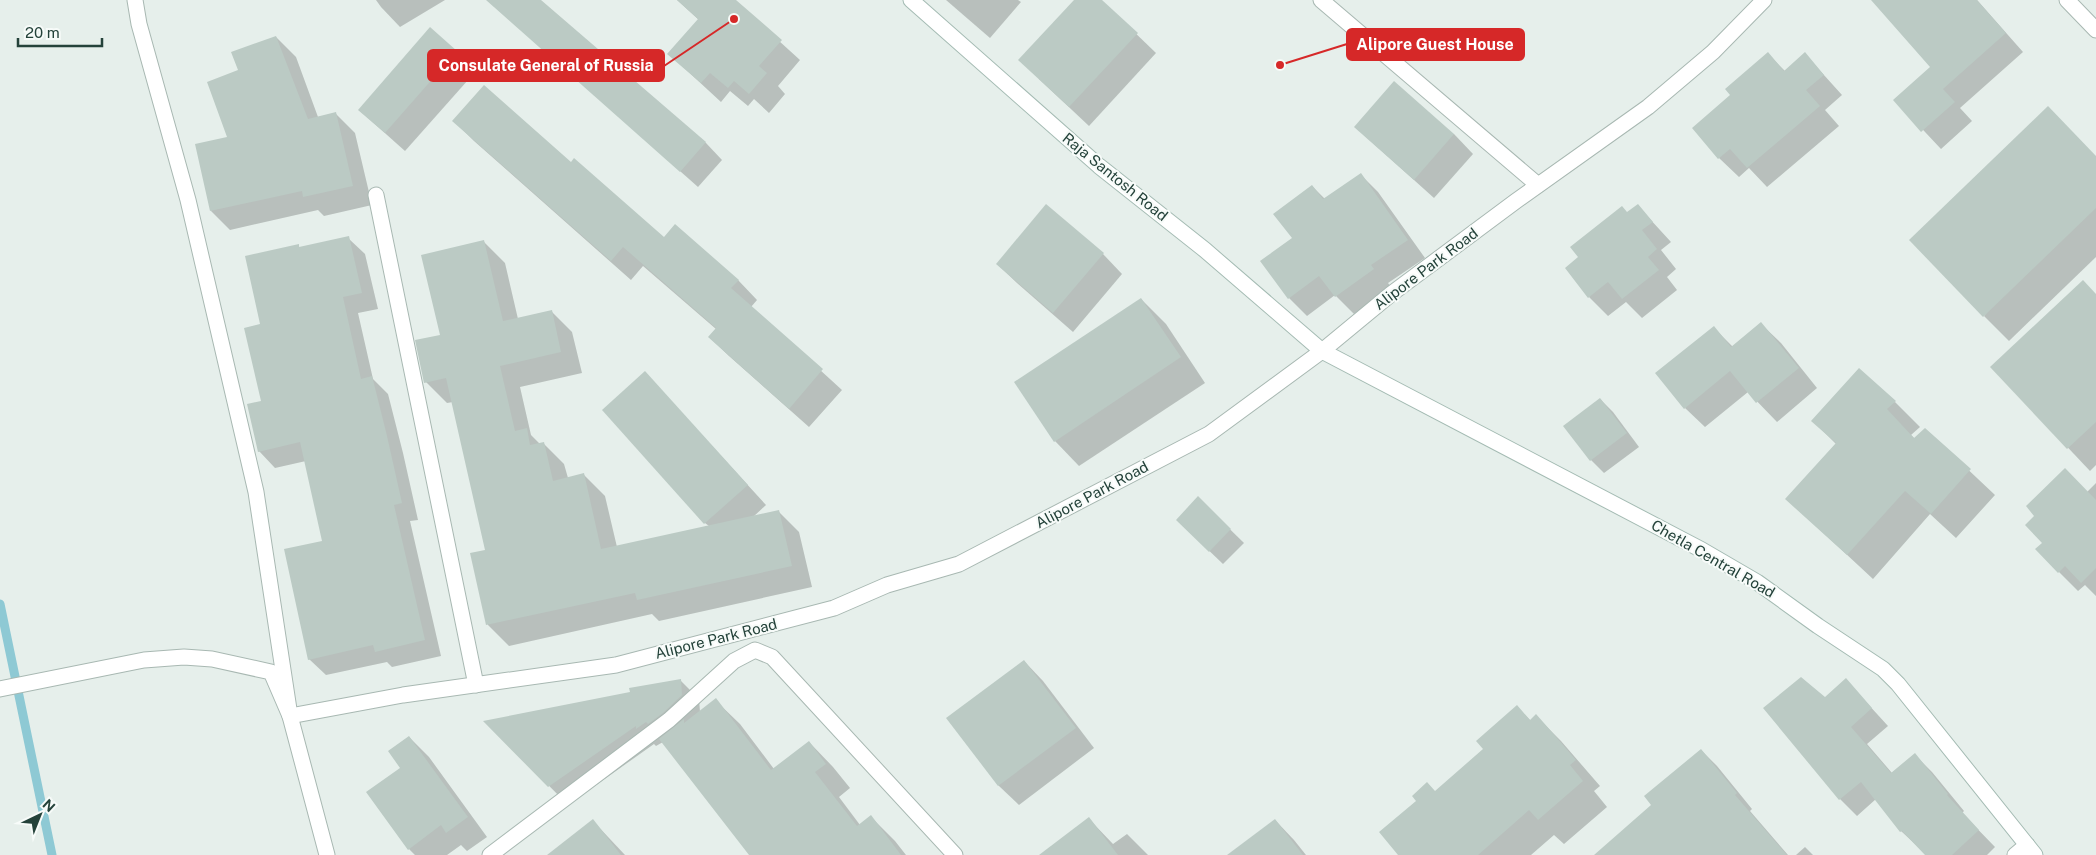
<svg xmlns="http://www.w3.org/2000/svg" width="2096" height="855" font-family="'Public Sans',sans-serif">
	<rect width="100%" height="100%" fill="#e6efeb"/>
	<!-- shadow -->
	<g fill="#0003">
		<polygon points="376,0 445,0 400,27 381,7"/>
		<polygon points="487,0 540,0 706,143 722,160 698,187"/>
		<polygon points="677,0 734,0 800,60 778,86 785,94 769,113 754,99 748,106 730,91 721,102 669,54 699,20"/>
		<polygon points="946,0 1018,0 1021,2 990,38"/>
		<polygon points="1075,0 1101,0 1156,53 1089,126 1039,79"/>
		<polygon points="1873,0 1977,0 2023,52 1960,108 1972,121 1941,149 1895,100 1932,67"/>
		<polygon points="276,37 296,57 318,117 336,114 355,133 372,205 324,216 318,210 230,230 211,211 229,138 239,71"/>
		<polygon points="456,52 476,71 405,151 359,110"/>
		<polygon points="1768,54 1785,71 1805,54 1842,95 1825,110 1839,126 1767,187 1749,168 1739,177 1719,158 1732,96"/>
		<polygon points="454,121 571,164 664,239 738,280 757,300 751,307 842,390 809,427 729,356 709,337 716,329 643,266 631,280 474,141"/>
		<polygon points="1355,127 1454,134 1473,154 1434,198"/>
		<polygon points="2096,157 2096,257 2009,341 1984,316"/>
		<polygon points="1361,175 1378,192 1425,258 1388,283 1391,287 1354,314 1335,295 1307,316 1289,298 1293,239 1312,186 1325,199"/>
		<polygon points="1638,206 1671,242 1661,250 1676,269 1667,277 1677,290 1642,318 1626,302 1608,316 1589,297 1628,213"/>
		<polygon points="348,238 365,254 378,309 358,313 373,379 388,394 403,453 418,520 410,521 441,656 392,667 387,662 326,675 309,659 324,542 306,461 275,468 259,451 262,402 261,325 298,246 301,248"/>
		<polygon points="484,242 505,263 518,319 551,311 572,332 582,373 520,387 531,435 540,444 543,443 564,464 568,478 584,475 605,496 617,547 709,526 705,523 645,373 766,505 753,517 778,511 799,532 812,587 659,621 652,614 509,646 488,625 471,554 487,551 453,402 447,403 426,382 441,336"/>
		<polygon points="1103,254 1122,274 1073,332 1017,283 997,264"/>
		<polygon points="2096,295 2096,465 2090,471 1992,367"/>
		<polygon points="1141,299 1166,324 1205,383 1079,466 1055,441"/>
		<polygon points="1761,324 1781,343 1817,388 1777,422 1748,392 1705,427 1685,408 1714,328 1733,347"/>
		<polygon points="1600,399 1613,412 1639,447 1604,473 1591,460"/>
		<polygon points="1895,402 1920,427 1911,435 1915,439 1925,429 1995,495 1956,538 1930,514 1873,579 1787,499 1836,444 1813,421"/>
		<polygon points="2096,483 2096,596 2085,585 2078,591 2059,572 2087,492"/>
		<polygon points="1198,498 1244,543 1223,564 1177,520"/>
		<polygon points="1024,661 1043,681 1094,748 1019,805 999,786 948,719"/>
		<polygon points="1846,680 1888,726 1867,744 1892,773 1915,755 1932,772 1964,811 1962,813 1995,847 1987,855 1927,855 1901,831 1876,799 1857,816 1840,799 1765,708 1825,699"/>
		<polygon points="681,681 699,699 700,712 715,700 740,724 774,769 809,742 833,767 850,788 839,797 860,825 871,817 895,841 906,855 750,855 663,742 656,746 654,744 568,805 486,722 631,693"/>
		<polygon points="1517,707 1531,721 1536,716 1561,741 1600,786 1594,791 1607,807 1564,844 1554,835 1531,855 1400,855 1436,792 1485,749"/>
		<polygon points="409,737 429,757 487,837 467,851 461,845 447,855 415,855 409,849"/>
		<polygon points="1701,750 1717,766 1752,809 1750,811 1788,855 1596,855 1652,805"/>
		<polygon points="1089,819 1113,844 1127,834 1148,855 1055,855"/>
		<polygon points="1275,820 1294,840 1306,855 1229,855"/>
		<polygon points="593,821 625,855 549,855"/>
		<polygon points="1805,847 1813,855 1796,855"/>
	</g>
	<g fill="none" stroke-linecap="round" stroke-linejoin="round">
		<!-- stream -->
		<polyline stroke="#8ec9d4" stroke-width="9" points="0,604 52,855"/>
	</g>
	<!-- building -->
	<g fill="#bbcac4">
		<polygon points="486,0 541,0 706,142 680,172"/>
		<polygon points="677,0 736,0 782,40 759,66 767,73 749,94 734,81 728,88 710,73 701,83 667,54 698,19"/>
		<polygon points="1074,0 1102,0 1138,33 1069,107 1018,60"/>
		<polygon points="1871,0 1977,0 2006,33 1943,89 1955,102 1921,132 1893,100 1930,67"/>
		<polygon points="430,27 457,51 385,133 358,110"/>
		<polygon points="276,36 308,119 336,112 353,186 303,197 302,191 210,211 195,144 227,137 207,82 238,70 231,52"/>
		<polygon points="1768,52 1784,71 1805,52 1824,75 1806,90 1820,106 1747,168 1730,149 1718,159 1692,128 1730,95 1725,89"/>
		<polygon points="1394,81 1454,134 1414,180 1354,127"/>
		<polygon points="484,85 571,162 574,158 664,237 675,224 739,280 731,288 823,369 789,409 708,337 716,328 623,247 611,261 452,121"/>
		<polygon points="2048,106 2096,156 2096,208 1983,317 1909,240"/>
		<polygon points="1361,173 1408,240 1371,265 1374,269 1335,297 1319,276 1288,299 1260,261 1292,238 1273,214 1312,185 1323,199"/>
		<polygon points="1046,204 1104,253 1053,313 996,264"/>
		<polygon points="1638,204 1653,222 1642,230 1657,249 1648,257 1659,270 1622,299 1608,282 1588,298 1565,268 1578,257 1570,247 1622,206 1627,212"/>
		<polygon points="349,236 362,293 343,297 361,379 372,376 387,436 402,503 394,505 425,640 375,652 373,645 308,660 284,549 322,541 300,442 258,452 247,404 261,401 244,328 260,324 245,256 299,244 299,247"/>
		<polygon points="484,240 503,321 552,310 561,352 500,366 515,431 527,428 530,445 544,442 553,481 584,473 601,549 779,510 792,566 637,600 635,593 486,625 470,553 485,550 446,378 424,383 415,340 440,335 421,255"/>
		<polygon points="2083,280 2096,294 2096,422 2067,449 1990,367"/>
		<polygon points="1141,298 1181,357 1054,442 1014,382"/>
		<polygon points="1761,322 1799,368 1756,403 1730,371 1684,409 1655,373 1714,326 1731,347"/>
		<polygon points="1859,368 1896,401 1887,409 1914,438 1925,428 1971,469 1931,514 1905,491 1847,555 1785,499 1836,443 1811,421"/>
		<polygon points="645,371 748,485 704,524 602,410"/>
		<polygon points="1600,398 1627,433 1590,461 1563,426"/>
		<polygon points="2065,468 2096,500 2096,568 2081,583 2065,566 2058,573 2035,549 2042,543 2025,525 2034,516 2026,506"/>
		<polygon points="1198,496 1231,529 1209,552 1176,520"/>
		<polygon points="1024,660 1076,728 998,786 946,718"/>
		<polygon points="1801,677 1825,697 1846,678 1872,708 1851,727 1891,773 1915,753 1948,794 1947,795 1979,830 1952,855 1925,855 1902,831 1900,832 1861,782 1839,800 1763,708"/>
		<polygon points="681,679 682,695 663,713 648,724 646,722 636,729 636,726 548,787 483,721 630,692 629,688"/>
		<polygon points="716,698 771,770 809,741 826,764 815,772 857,826 871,815 901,855 749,855 659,739 684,719 684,723"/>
		<polygon points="1517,705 1530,720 1536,714 1551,731 1576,760 1570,765 1583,781 1538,820 1529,810 1478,855 1398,855 1379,832 1416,801 1412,796 1427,782 1435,791 1483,749 1476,741"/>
		<polygon points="409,736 468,817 446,833 441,825 408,850 366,792 400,768 388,751"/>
		<polygon points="1701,749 1737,793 1735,795 1787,855 1594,855 1651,805 1644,796"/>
		<polygon points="1089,817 1118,855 1039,855"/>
		<polygon points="593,819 621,855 547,855"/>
		<polygon points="1275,819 1303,855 1227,855"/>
	</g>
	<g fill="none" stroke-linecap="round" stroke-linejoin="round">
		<defs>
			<g id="street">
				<polyline points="135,0 139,24 188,200 256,492 290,716 327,855"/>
				<polyline points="1321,0 1538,185"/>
				<polyline points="2067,0 2096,30"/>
				<polyline points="376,195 476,685"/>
				<polyline points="0,689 144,660 184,657 212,659 271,672 290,716 403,695 616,665 834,608 887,585 959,564 1209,434 1322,351 1391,294 1516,201 1648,107 1713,52 1764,0"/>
				<polyline points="490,855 669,720 734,661 755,650 772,657 955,855"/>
				<polyline points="2015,855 2027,845"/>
			</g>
			<polyline id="secondary" points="911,0 1099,166 1205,250 1322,351 1702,550 1757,582 1818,626 1883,669 1898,684 2035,855"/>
		</defs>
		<!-- street casing -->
		<use href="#street" stroke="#a8b8b2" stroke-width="17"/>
		<!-- secondary casing -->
		<use href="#secondary" stroke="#a4bbb3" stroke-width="17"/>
		<!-- street -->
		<use href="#street" stroke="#fff" stroke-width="15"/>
		<!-- secondary -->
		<use href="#secondary" stroke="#fff" stroke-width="15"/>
	</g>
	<g text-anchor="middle" stroke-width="4" stroke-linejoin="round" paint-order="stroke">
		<!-- street labels -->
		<g font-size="15" fill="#24423a" stroke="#f7fbf9">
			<text transform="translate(1115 177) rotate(39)" y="5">Raja Santosh Road</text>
			<text transform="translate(1426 269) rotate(-37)" y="5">Alipore Park Road</text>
			<text transform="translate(1092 495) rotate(-28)" y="5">Alipore Park Road</text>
			<text transform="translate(1713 559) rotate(30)" y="5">Chetla Central Road</text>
			<text transform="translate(716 639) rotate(-14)" y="5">Alipore Park Road</text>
		</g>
	</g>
	<!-- callouts -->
	<path fill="none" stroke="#d62828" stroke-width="2" d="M1280 65L1347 44M734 19L664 66"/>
	<g fill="#d62828" stroke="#f7fbf9" stroke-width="2">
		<circle cx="1280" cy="65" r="5"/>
		<circle cx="734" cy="19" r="5"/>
	</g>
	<g fill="#d62828" stroke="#d62828" stroke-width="2">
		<rect x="1347" y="29" width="177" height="31" rx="5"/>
		<rect x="428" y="50" width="236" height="31" rx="5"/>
	</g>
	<g font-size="16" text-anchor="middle" font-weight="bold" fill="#fff">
		<text x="1435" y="50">Alipore Guest House</text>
		<text x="546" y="71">Consulate General of Russia</text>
	</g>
	<!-- north arrow -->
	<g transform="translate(40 815) rotate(43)" stroke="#f7fbf9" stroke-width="4" paint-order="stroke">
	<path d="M0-4L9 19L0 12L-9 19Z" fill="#24423a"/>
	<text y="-8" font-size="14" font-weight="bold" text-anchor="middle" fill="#24423a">N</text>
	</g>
	<!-- scale -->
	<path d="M18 38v8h84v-8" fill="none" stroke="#24423a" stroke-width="2.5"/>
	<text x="25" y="38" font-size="15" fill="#24423a" stroke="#f7fbf9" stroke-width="4" paint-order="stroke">20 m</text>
</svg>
